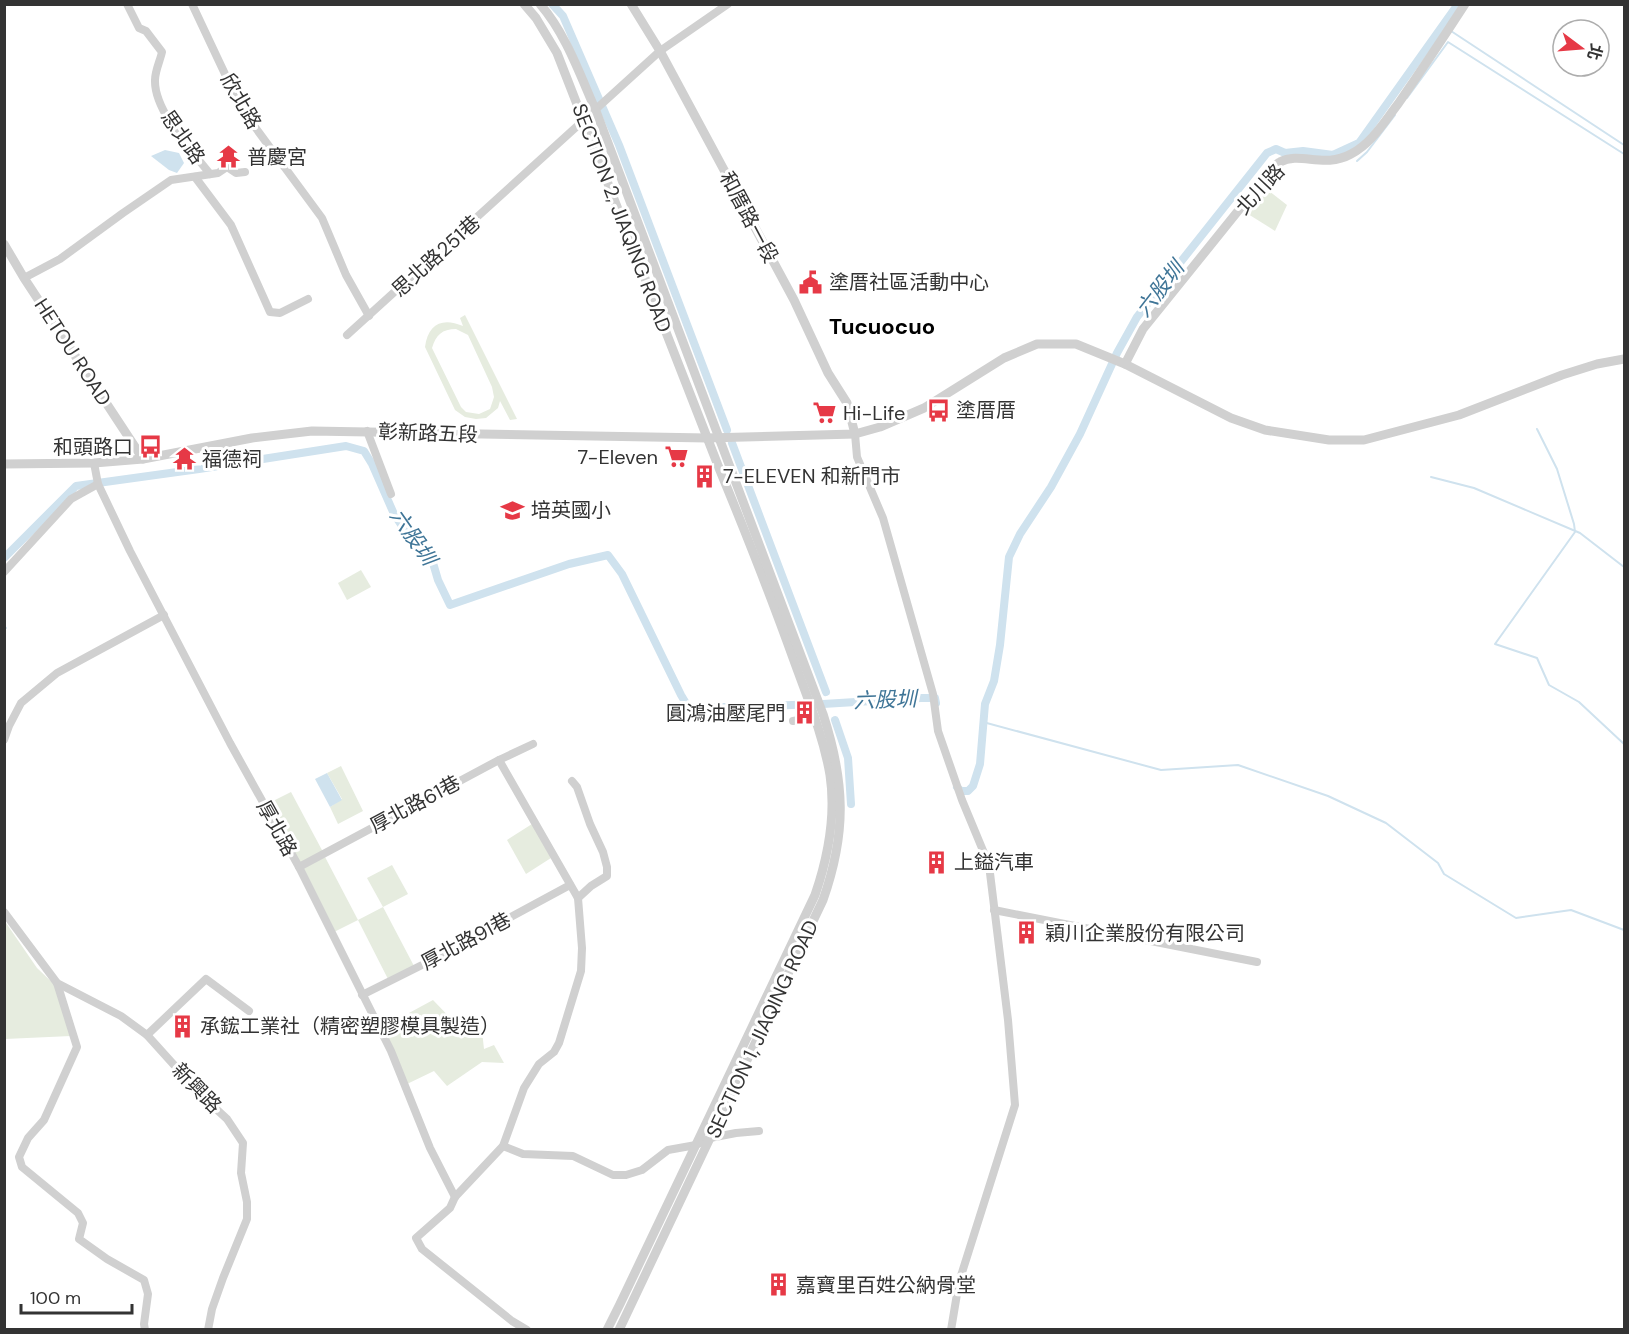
<svg xmlns="http://www.w3.org/2000/svg" width="1629" height="1334" font-family="'DM Sans','Noto Sans TC',sans-serif">
	<rect width="100%" height="100%" fill="#fff"/>
	<!-- green -->
	<g fill="#e6ecdf" fill-rule="evenodd">
		<polygon points="1260,184 1287,205 1275,231 1240,209"/>
		<path d="M465,315L517,419L510,420L500,401L498,408L486,418L476,419L465,417L455,410L425,347C428,324 442,317 463,326L460,318ZM456,329L468,335L492,387L494,397L490,409L479,414L466,412L461,407L432,348C436,335 442,329 456,329Z"/>
		<polygon points="361,570 371,587 347,600 338,583"/>
		<polygon points="341,766 363,811 338,824 330,807 342,799 327,773"/>
		<polygon points="291,792 323,852 301,864 265,805"/>
		<polygon points="532,824 551,858 526,874 507,840"/>
		<polygon points="325,857 358,920 383,907 367,878 392,865 408,894 383,907 414,966 388,979 358,920 332,933 302,872 304,868"/>
		<polygon points="4,920 37,968 58,988 71,1036 5,1039"/>
		<polygon points="433,1000 458,1026 482,1031 484,1049 494,1045 504,1063 482,1062 447,1086 434,1071 407,1084 374,1019 413,1037 417,1031 409,1013"/>
	</g>
	<!-- water -->
	<g fill="#cfe2ee">
		<polygon points="165,150 179,153 184,163 177,173 169,170 151,156"/>
		<polygon points="327,773 342,800 330,807 315,779"/>
	</g>
	<g fill="none" stroke-linecap="round" stroke-linejoin="round">
		<!-- stream -->
		<g stroke="#cfe2ee" stroke-width="2">
			<polyline points="1451,31 1624,145"/>
			<polyline points="1407,98 1448,42 1624,154"/>
			<polyline points="1357,161 1367,152 1395,115"/>
			<polyline points="1537,429 1557,469 1574,524 1575,532 1495,644 1537,658 1549,685 1579,702 1624,744"/>
			<polyline points="1431,477 1474,488 1580,533 1624,567"/>
			<polyline points="4,626 6,628"/>
			<polyline points="983,722 1161,770 1238,765 1328,796 1386,823 1438,863 1444,874 1516,918 1571,910 1624,930"/>
		</g>
		<!-- canal -->
		<g stroke="#cfe2ee" stroke-width="8">
			<polyline points="552,4 563,16 619,145 727,430"/>
			<polyline points="732,443 826,692"/>
			<polyline points="4,558 76,486 199,469 346,446 364,451 372,464 394,514 404,529 417,538 433,563 438,580 450,605 569,564 608,555 622,574 681,695 687,705 694,708 823,704 921,698 935,698 936,703"/>
			<polyline points="835,720 848,758 851,804"/>
			<polyline points="957,787 961,791 968,791 973,786 980,764 985,704 994,681 1000,645 1009,557 1020,534 1051,487 1080,434 1117,353 1137,317 1267,153 1276,149 1285,153 1303,151 1333,155 1359,143 1458,4"/>
		</g>
		<!-- minor -->
		<g stroke="#d0d0d0" stroke-width="8">
			<path d="M127,4L139,28L146,31L162,52C160,61 155,71 155,80C154,111 192,151 210,174"/>
			<polyline points="192,4 241,108 322,218 346,275 369,316"/>
			<polyline points="195,177 231,225 270,312 280,313 308,299"/>
			<polyline points="24,278 60,259 123,213 171,180 218,173 227,167 236,173 245,172"/>
			<polyline points="347,335 660,51 728,4"/>
			<polyline points="367,431 391,494"/>
			<polyline points="855,434 857,457 883,518 933,694 938,731 962,800 989,865 1008,1020 1015,1105 959,1282 951,1330"/>
			<polyline points="94,463 98,484 130,551 230,743 299,867 391,1051 430,1148 455,1197"/>
			<polyline points="4,572 71,499 98,484"/>
			<polyline points="793,721 815,717"/>
			<polyline points="4,740 9,726 21,703 57,673 164,615"/>
			<polyline points="499,760 578,898 582,948 581,971 559,1043 554,1052 539,1064 524,1088 503,1146 455,1197 450,1208 416,1238 422,1249 512,1321 527,1330"/>
			<polyline points="572,781 577,787 590,824 603,852 607,867 607,876 591,886 578,898"/>
			<polyline points="299,867 499,760 533,744"/>
			<polyline points="994,910 1257,962"/>
			<polyline points="4,912 57,983 121,1016 147,1035 202,1096 227,1119 243,1143 241,1173 247,1202 247,1219 223,1278 212,1309 208,1330"/>
			<polyline points="57,983 77,1047 44,1120 28,1138 19,1157 22,1167 78,1213 83,1223 79,1239 107,1259 144,1280 148,1294 144,1324 145,1330"/>
			<polyline points="362,995 422,965 570,885"/>
			<polyline points="147,1035 206,979 249,1011"/>
			<polyline points="503,1146 523,1154 573,1156 613,1175 626,1175 642,1170 668,1150 696,1145 710,1138 736,1133 759,1131"/>
		</g>
		<!-- tertiary -->
		<g stroke="#d0d0d0" stroke-width="9">
			<path d="M524,4L536,18L557,53C612,191 664,330 719,468C745,531 770,594 793,658C807,697 823,734 830,775C836,815 828,857 815,895L620,1304L607,1330"/>
			<path d="M540,4C566,34 580,75 596,111L823,714C845,782 847,832 823,900L619,1330"/>
			<polyline points="631,4 660,51 794,300 828,373 847,403 855,434"/>
			<polyline points="4,244 24,278 143,459"/>
			<path d="M1125,364L1143,329L1267,175C1271,171 1275,164 1280,162C1300,151 1324,169 1351,154C1372,143 1384,122 1398,104C1421,71 1443,38 1465,4"/>
			<polyline points="4,464 94,463 143,459 252,438 312,431 707,438 855,434 880,427 924,408 1004,358 1037,344 1076,344 1125,364 1231,418 1265,430 1329,440 1364,440 1459,415 1562,375 1597,364 1624,359"/>
		</g>
	</g>
	<!-- icons -->
	<defs>
		<symbol id="temple-bare" viewBox="-9 -9 18 18"><path d="M0-6L5-2H3V0L6.5 2.5H4V6H1.5V3h-3V6H-4V2.5H-6.5L-3 0V-2H-5Z" fill="#e63946" stroke="#fff" stroke-width="2.5" paint-order="stroke"/></symbol>
		<symbol id="civic-bare" viewBox="-9 -9 18 18"><path d="M-.6-6.5H3V-4.5H.6V-3L4-1V1h2V6H-6V1h2V-1L-.6-3ZM-1.2 2.5V6h2.4V2.5Z" fill="#e63946" stroke="#fff" stroke-width="2.5" paint-order="stroke"/></symbol>
		<symbol id="bus-bare" viewBox="-9 -9 18 18"><path d="M-5-6H5V4H4V6H2V4H-2V6H-4V4H-5ZM-3.5-4V0h7V-4ZM-3.5 1.2v1.5H-2V1.2ZM2 1.2v1.5H3.5V1.2Z" fill="#e63946" stroke="#fff" stroke-width="2.5" paint-order="stroke"/></symbol>
		<symbol id="supermarket-bare" viewBox="-9 -9 18 18"><path d="M-6-5.5h2.5l.6 2H6L4.5 2H-2.5L-4.4-4H-6ZM-1.5 3.2a1.3 1.3 0 1 0 .1 0ZM3 3.2a1.3 1.3 0 1 0 .1 0Z" fill="#e63946" stroke="#fff" stroke-width="2.5" paint-order="stroke"/></symbol>
		<symbol id="building-bare" viewBox="-9 -9 18 18"><path d="M-4-6H4V6H1V3H-1V6H-4ZM-2.5-4.3h1.7v1.8h-1.7ZM.8-4.3h1.7v1.8H.8ZM-2.5-1h1.7V.8h-1.7ZM.8-1h1.7V.8H.8Z" fill="#e63946" stroke="#fff" stroke-width="2.5" paint-order="stroke"/></symbol>
		<symbol id="school-bare" viewBox="-9 -9 18 18"><path d="M0-5L7-2L0 1L-7-2ZM-4 1L0 2.5L4 1V4Q0 6-4 4Z" fill="#e63946" stroke="#fff" stroke-width="2.5" paint-order="stroke"/></symbol>
	</defs>
	<g fill-rule="evenodd">
		<use href="#temple-bare" x="212" y="140" width="33" height="33"/>
		<use href="#civic-bare" x="794" y="266" width="33" height="33"/>
		<use href="#bus-bare" x="922" y="394" width="33" height="33"/>
		<use href="#supermarket-bare" x="808" y="396" width="33" height="33"/>
		<use href="#bus-bare" x="134" y="430" width="33" height="33"/>
		<use href="#supermarket-bare" x="660" y="440" width="33" height="33"/>
		<use href="#temple-bare" x="168" y="442" width="33" height="33"/>
		<use href="#building-bare" x="688" y="460" width="33" height="33"/>
		<use href="#school-bare" x="496" y="494" width="33" height="33"/>
		<use href="#building-bare" x="788" y="696" width="33" height="33"/>
		<use href="#building-bare" x="920" y="846" width="33" height="33"/>
		<use href="#building-bare" x="1010" y="916" width="33" height="33"/>
		<use href="#building-bare" x="166" y="1010" width="33" height="33"/>
		<use href="#building-bare" x="762" y="1268" width="33" height="33"/>
	</g>
	<g text-anchor="middle" stroke-width="6" stroke-linejoin="round" paint-order="stroke">
		<!-- street labels -->
		<g font-size="20" fill="#333" stroke="#fff">
			<text transform="translate(241 101) rotate(60)" y="7">欣北路</text>
			<text transform="translate(183 137) rotate(55)" y="7">思北路</text>
			<text transform="translate(1260 189) rotate(-47)" y="7">北川路</text>
			<text transform="translate(749 217) rotate(62)" y="7">和厝路一段</text>
			<text transform="translate(622 218) rotate(69)" y="7">SECTION 2, JIAQING ROAD</text>
			<text transform="translate(436 256) rotate(-42)" y="7">思北路251巷</text>
			<text transform="translate(73 352) rotate(57)" y="7">HETOU ROAD</text>
			<text transform="translate(428 433) rotate(2)" y="7">彰新路五段</text>
			<text transform="translate(415 804) rotate(-28)" y="7">厚北路61巷</text>
			<text transform="translate(277 828) rotate(61)" y="7">厚北路</text>
			<text transform="translate(466 941) rotate(-28)" y="7">厚北路91巷</text>
			<text transform="translate(762 1029) rotate(-65)" y="7">SECTION 1, JIAQING ROAD</text>
			<text transform="translate(197 1088) rotate(46)" y="7">新興路</text>
		</g>
		<!-- poi labels -->
		<g font-size="20" fill="#333" stroke="#fff" text-anchor="start">
			<text x="247" y="164">普慶宮</text>
			<text x="829" y="289">塗厝社區活動中心</text>
			<text x="956" y="417">塗厝厝</text>
			<text x="843" y="420">Hi-Life</text>
			<text x="133" y="454" text-anchor="end">和頭路口</text>
			<text x="658" y="464" text-anchor="end">7-Eleven</text>
			<text x="202" y="466">福德祠</text>
			<text x="723" y="483">7-ELEVEN 和新門市</text>
			<text x="531" y="517">培英國小</text>
			<text x="786" y="720" text-anchor="end">圓鴻油壓尾門</text>
			<text x="954" y="869">上鎰汽車</text>
			<text x="1045" y="940">穎川企業股份有限公司</text>
			<text x="200" y="1033">承鋐工業社（精密塑膠模具製造）</text>
			<text x="796" y="1292">嘉寶里百姓公納骨堂</text>
		</g>
		<!-- water labels -->
		<g font-size="21" font-style="italic" fill="#3f7597" stroke="#fff">
			<text transform="translate(1160 289) rotate(-52)" y="7">六股圳</text>
			<text transform="translate(413 537) rotate(55)" y="7">六股圳</text>
			<text transform="translate(885 700) rotate(-2)" y="7">六股圳</text>
		</g>
		<!-- quarter labels -->
		<g font-size="22" font-weight="bold" fill="#000" stroke="#fff">
			<text x="882" y="334">Tucuocuo</text>
		</g>
	</g>
	<!-- border -->
	<rect width="1629" height="1334" fill="none" stroke="#333333" stroke-width="12"/>
	<!-- north arrow -->
	<g transform="translate(1581 48) rotate(106)"><circle r="28" fill="#ffffff" stroke="#adadad" stroke-width="1.5"/>
	<path d="M0-4.5L10 22L0 15L-10 22Z" fill="#e63946"/>
	<text y="-9" font-size="16" font-weight="bold" text-anchor="middle" fill="#333333">北</text>
	</g>
	<!-- scale -->
	<path d="M21 1304v9h111v-9" fill="none" stroke="#333333" stroke-width="3"/>
	<text x="30" y="1304" font-size="18" fill="#333333" stroke="#ffffff" stroke-width="4.5" paint-order="stroke">100 m</text>
</svg>
